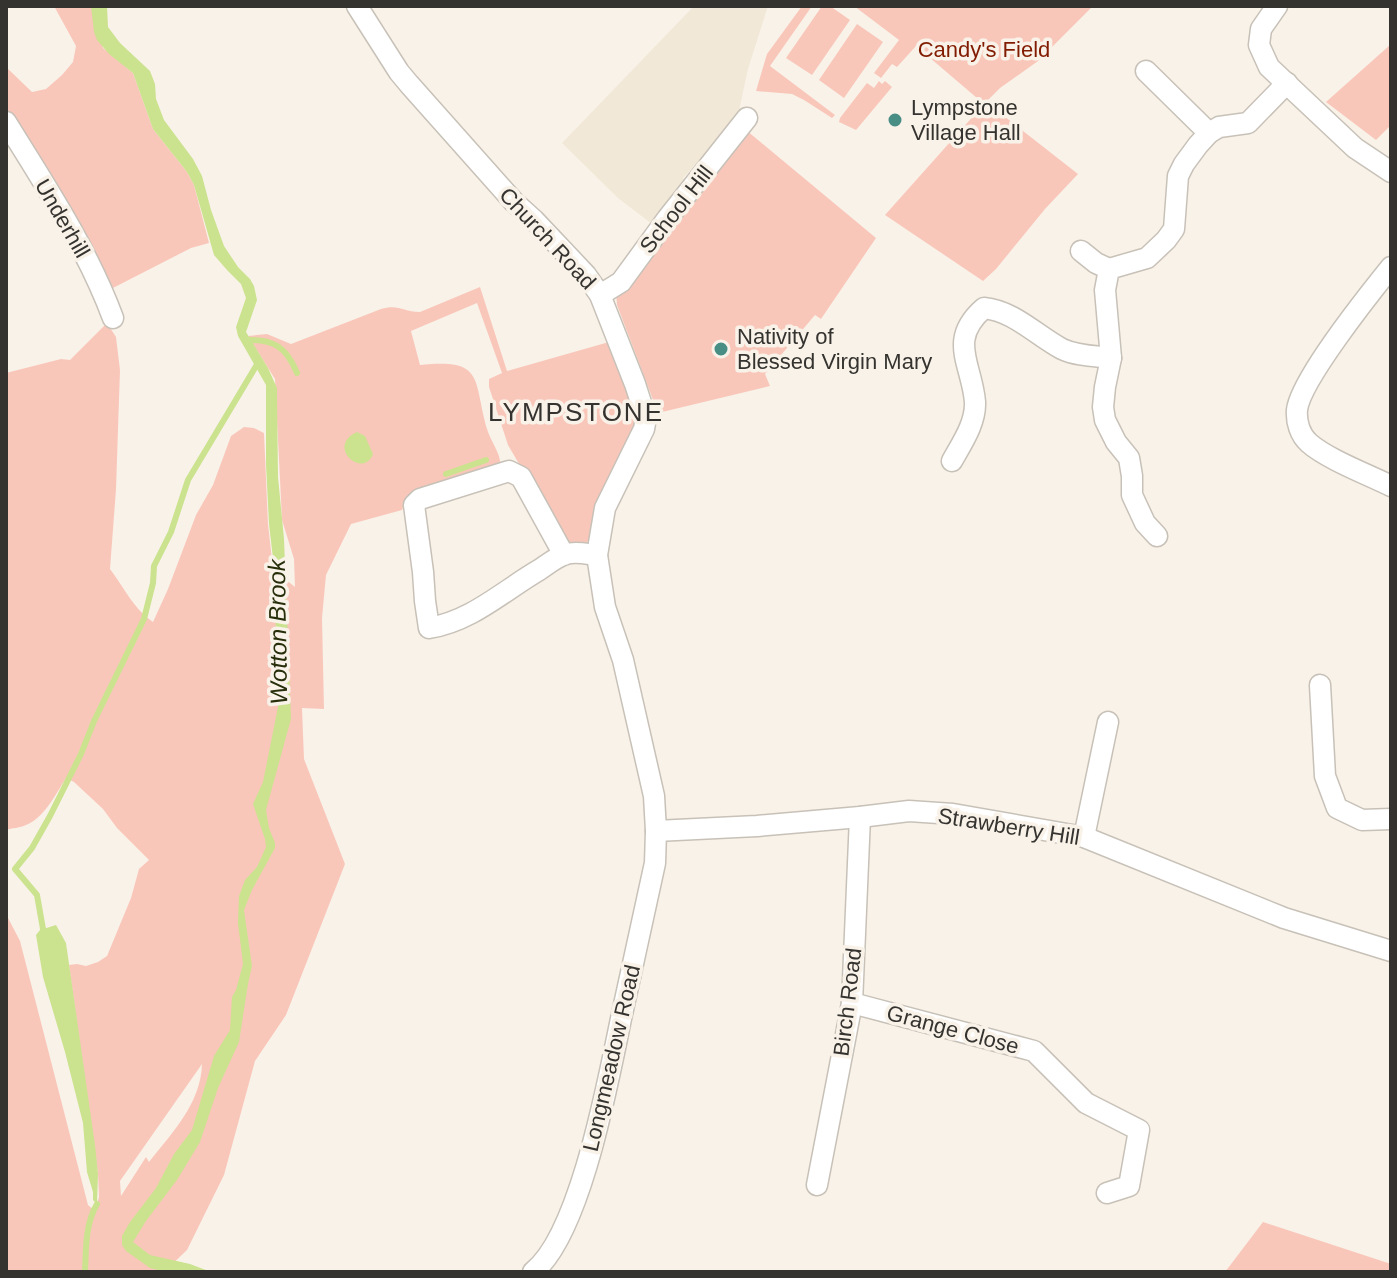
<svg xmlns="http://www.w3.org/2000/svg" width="1397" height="1278" font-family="Arial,sans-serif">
	<rect width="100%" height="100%" fill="#f9f2e9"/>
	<!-- built -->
	<polygon fill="#f2e8d7" points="694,6 768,6 748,69 737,120 683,178 686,182 652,224 618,198 562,143"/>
	<!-- green -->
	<g fill="#f9c7ba" fill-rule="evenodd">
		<polygon points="54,6 91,6 103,48 133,73 153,129 187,172 194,185 209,243 191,248 111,289 23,134 6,108 6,67 32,92 46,89 62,75 73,62 76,46"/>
		<polygon points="802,6 812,6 770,66 835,115 832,118 804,100 792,94 756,91 767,54"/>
		<polygon points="822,6 830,6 850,20 812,75 786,58"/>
		<polygon points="854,6 1093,6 1038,61 1000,88 986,102 1078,174 1045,209 996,269 983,281 885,215 984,104 916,46 897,67 892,64 881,78 874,73 899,40"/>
		<polygon points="857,24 883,42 844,98 819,80"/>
		<polygon points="1390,45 1391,125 1376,140 1326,102"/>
		<polygon points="879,81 882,84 885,81 892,87 856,130 839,122 840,118 867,83 874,88"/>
		<polygon points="746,130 876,238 821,319 815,315 765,374 770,386 658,413 617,305 616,291"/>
		<path d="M480,287L507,371L609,342L636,420L591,539C581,549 571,544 561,536L508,445L489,387V379L502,373L477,303L411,331L420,365C485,358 473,379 487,429C491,443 503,455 500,470L406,501L402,510L351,524L326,575L322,618L324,709L302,708L304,759L345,864L286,1015L255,1061L224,1175L187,1250L164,1272H6V914L20,941L88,1205L95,1211L99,1197L98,1174L69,965L77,964L86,966L98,962L107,956L131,898L139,869L149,860L117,828L103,809L74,782L66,778C56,794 44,818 26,825C20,828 12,828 6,830V373L61,359L70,360L107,323L116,337L120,370L116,489L110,569C125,589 133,608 153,622L168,589L196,515L213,485L231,436L244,427L254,428L264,433L268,524L274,578L285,579L295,587L294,559L282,520L275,379L248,336L267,334L291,344L381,309C399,304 403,312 420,312ZM202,1064C201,1103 172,1133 149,1162L146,1157L121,1196L120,1181Z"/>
		<polygon points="1263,1222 1391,1264 1391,1272 1225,1272"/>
	</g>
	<!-- water -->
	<g fill="#cbe28e">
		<polygon points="91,6 107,6 108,27 120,43 150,71 155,84 156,99 164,120 193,159 202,176 211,210 224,246 238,267 250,279 254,286 257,300 246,332 268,368 277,388 277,395 278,477 284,539 291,719 266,810 269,828 275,843 275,848 252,890 244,910 252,966 248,984 239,1042 218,1088 200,1142 177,1180 146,1221 133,1242 150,1255 190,1264 211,1272 165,1272 150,1268 126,1251 122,1245 122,1236 130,1222 156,1188 174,1154 192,1130 214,1056 230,1030 232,997 236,990 243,964 238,923 239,896 245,880 257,867 266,847 265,839 253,804 263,782 278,707 274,567 269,524 266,464 266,385 238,336 236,327 246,298 241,284 227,270 214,255 194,185 187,172 153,129 133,73 109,54 97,40 94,32"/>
		<path d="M357,432L365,436L373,454C363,480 325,446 357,432Z"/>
		<polygon points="56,925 66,943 95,1145 98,1174 97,1204 93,1200 93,1192 87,1172 83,1123 65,1052 43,977 36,935 40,930"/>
	</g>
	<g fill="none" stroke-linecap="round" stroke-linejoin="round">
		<!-- stream -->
		<g stroke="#cbe28e" stroke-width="6">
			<path d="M245,340C273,339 286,346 297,373"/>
			<polyline points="446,474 486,460"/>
			<polyline points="43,929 37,895 15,869 32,848 50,816 81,754 94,721 144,619 153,583 154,566 171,532 188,480 259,361"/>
			<path d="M85,1272C86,1250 85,1224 97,1204"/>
		</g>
		<defs>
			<g id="street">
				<path d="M357,6L399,72L409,84L514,202L534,220L586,275L600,295L635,384L646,418L644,429L605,508L597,555L605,607L623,660L654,796L656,831L655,863C644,914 633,964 622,1014C609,1076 581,1234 533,1272"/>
				<polyline points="1277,6 1261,29 1259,45 1269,67 1355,148 1391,172"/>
				<polyline points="1146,71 1209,133"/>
				<path d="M6,122C45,185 87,248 113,318"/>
				<polyline points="1081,251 1096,263 1109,269"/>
				<path d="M1391,267C1370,293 1300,381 1297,410C1296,422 1300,435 1309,443C1327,459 1369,475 1391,486"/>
				<polyline points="600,295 621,282 667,219 747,118"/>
				<path d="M952,461C962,443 976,423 975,402C972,364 947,340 984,308C1014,311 1036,335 1062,349C1077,356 1095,356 1111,358"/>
				<polyline points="1157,536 1145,523 1132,495 1132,476 1129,458 1116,442 1105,420 1103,407 1105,387 1111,358 1105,290 1109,269 1147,258 1166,240 1174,229 1178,176 1184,164 1198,145 1209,133 1219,127 1248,123 1287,83"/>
				<path d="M564,555L521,477L509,471L420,499L414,505L423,572L425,601L429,628C472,621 503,591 539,570C547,565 556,557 566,554C576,551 587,554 597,555"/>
				<polyline points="1320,685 1325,776 1337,808 1362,820 1391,819"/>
				<polyline points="656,831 757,826 860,817 909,811 953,814 1084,837 1284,918 1391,951"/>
				<polyline points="1084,837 1108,722"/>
				<polyline points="852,1003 1034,1051 1086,1103 1139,1130 1129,1186 1107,1193"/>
				<polyline points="817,1185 852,1003 860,817"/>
			</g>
		</defs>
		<!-- street casing -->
		<use href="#street" stroke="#c7c1b8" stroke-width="23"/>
		<!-- street -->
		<use href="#street" stroke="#fff" stroke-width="20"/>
	</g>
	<!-- markers -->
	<g fill="#488e85" stroke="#f9f2e9" stroke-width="3">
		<circle cx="895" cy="120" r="8"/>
		<circle cx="721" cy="349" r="8"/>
	</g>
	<g text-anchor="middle" stroke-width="7" stroke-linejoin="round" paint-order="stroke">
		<!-- park labels -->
		<g font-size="22" fill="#811c00" stroke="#f9f2e9">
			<text x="984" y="57">Candy's Field</text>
		</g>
		<!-- poi labels -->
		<g font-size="22" fill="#35332f" stroke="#f9f2e9" text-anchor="start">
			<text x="911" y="115">Lympstone<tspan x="911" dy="25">Village Hall</tspan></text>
			<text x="737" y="344">Nativity of<tspan x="737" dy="25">Blessed Virgin Mary</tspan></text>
		</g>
		<!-- street labels -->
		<g font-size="22" fill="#35332f" stroke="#f9f2e9">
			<text transform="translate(676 209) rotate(-52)" y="8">School Hill</text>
			<text transform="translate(63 218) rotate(60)" y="8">Underhill</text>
			<text transform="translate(548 238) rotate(47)" y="8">Church Road</text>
			<text transform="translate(1009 826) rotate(9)" y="8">Strawberry Hill</text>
			<text transform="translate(847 1002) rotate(-83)" y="8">Birch Road</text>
			<text transform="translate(953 1029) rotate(15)" y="8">Grange Close</text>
			<text transform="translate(611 1058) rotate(-77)" y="8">Longmeadow Road</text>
		</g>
		<!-- water labels -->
		<g font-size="24" font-style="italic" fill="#262e0a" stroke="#f9f2e9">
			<text transform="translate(278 632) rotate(-91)" y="8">Wotton Brook</text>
		</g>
		<!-- quarter labels -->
		<g font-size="26" letter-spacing="2" fill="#35332f" stroke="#f9f2e9">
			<text x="576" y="421">LYMPSTONE</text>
		</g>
	</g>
	<!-- border -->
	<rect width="1397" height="1278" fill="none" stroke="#35332f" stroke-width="16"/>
</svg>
